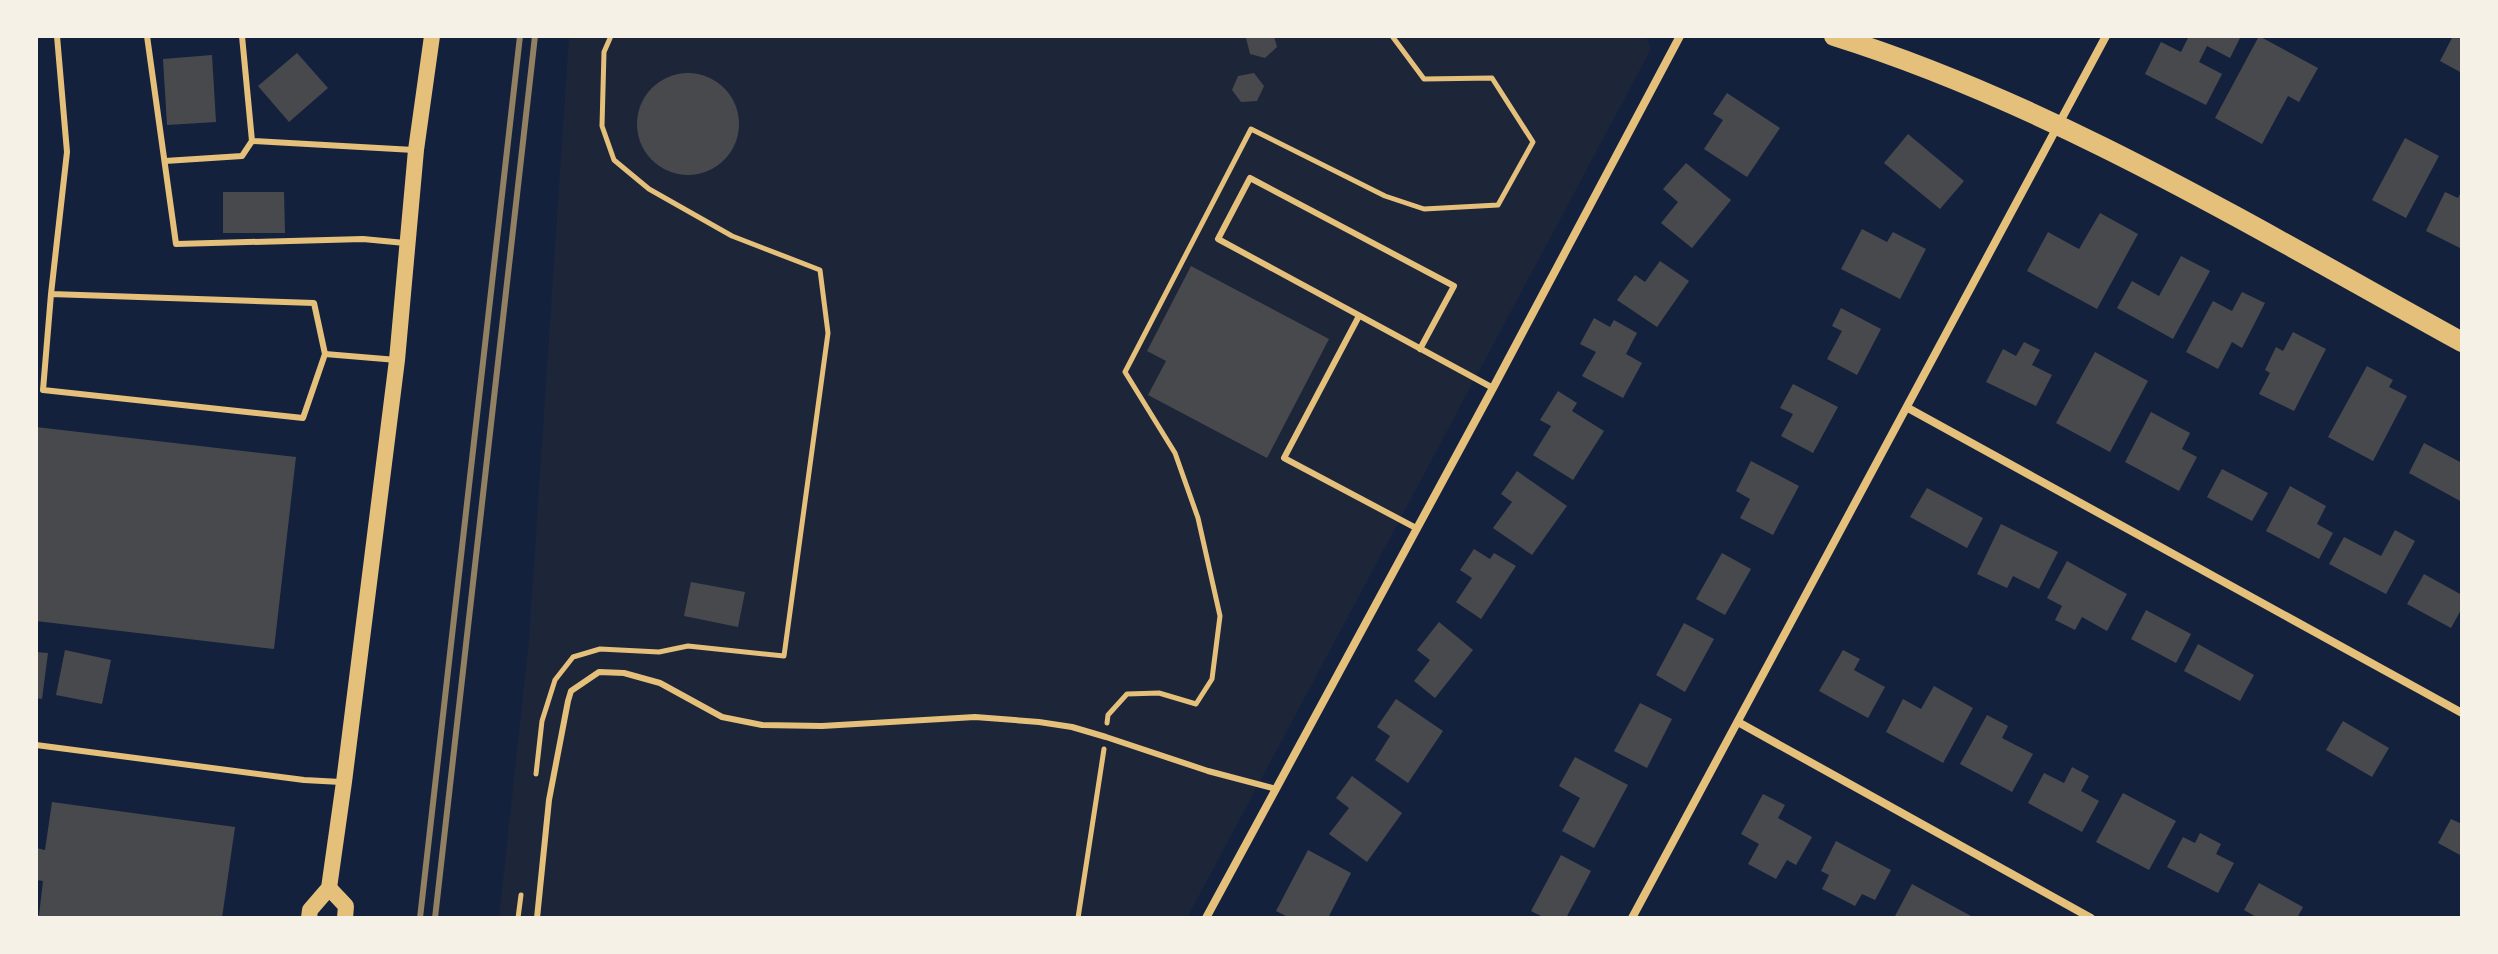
<svg xmlns="http://www.w3.org/2000/svg" width="2498" height="954" font-family="'Archivo Narrow',sans-serif">
	<rect width="100%" height="100%" fill="#14213d"/>
	<!-- green -->
	<polygon fill="#1d2539" points="569,36 1646,36 1651,49 1187,918 499,918 529,641"/>
	<!-- building -->
	<g fill="#48494c">
		<polygon points="1248,36 1274,36 1277,47 1265,58 1250,54 1246,38"/>
		<polygon points="2189,36 2241,36 2230,58 2207,46 2199,62 2222,74 2206,105 2145,74 2161,42 2181,52"/>
		<polygon points="2259,36 2318,68 2299,102 2288,96 2262,144 2215,118"/>
		<polygon points="2453,36 2462,36 2462,73 2440,61"/>
		<polygon points="297,53 328,88 289,122 258,86"/>
		<polygon points="212,55 216,122 167,125 163,59"/>
		<polygon points="1254,73 1264,86 1257,101 1241,102 1232,90 1238,76"/>
		<circle cx="688" cy="124" r="51"/>
		<polygon points="1727,93 1780,128 1747,177 1704,149 1723,120 1713,114"/>
		<polygon points="1908,134 1964,181 1940,209 1884,163"/>
		<polygon points="2405,138 2439,156 2406,218 2372,200"/>
		<polygon points="1686,163 1731,200 1692,248 1661,223 1678,202 1663,189"/>
		<polygon points="2462,190 2462,249 2426,231 2445,192 2458,198"/>
		<polygon points="223,192 284,192 285,233 223,233"/>
		<polygon points="2100,213 2138,234 2097,309 2027,271 2048,232 2079,249"/>
		<polygon points="1862,229 1887,242 1893,232 1926,249 1900,299 1841,269"/>
		<polygon points="2181,256 2210,271 2173,339 2117,308 2132,281 2159,296"/>
		<polygon points="1660,261 1689,281 1657,327 1617,300 1635,275 1645,282"/>
		<polygon points="1191,266 1329,339 1267,458 1148,395 1166,361 1147,351"/>
		<polygon points="2242,292 2265,303 2242,348 2232,342 2218,369 2186,352 2213,301 2232,311"/>
		<polygon points="1841,308 1881,329 1857,375 1827,359 1842,331 1832,326"/>
		<polygon points="1594,318 1610,327 1614,320 1637,333 1626,354 1642,363 1623,398 1582,376 1596,352 1580,344"/>
		<polygon points="2293,332 2326,349 2294,411 2259,394 2270,373 2265,370 2276,347 2283,351"/>
		<polygon points="2024,342 2040,350 2032,365 2052,375 2036,406 1986,382 2003,349 2016,356"/>
		<polygon points="2095,352 2148,381 2110,452 2056,423"/>
		<polygon points="2367,366 2393,380 2389,387 2407,396 2373,461 2328,437"/>
		<polygon points="1793,384 1838,407 1813,453 1781,436 1793,414 1780,408"/>
		<polygon points="1558,391 1577,403 1572,411 1604,431 1573,480 1533,455 1551,426 1540,420"/>
		<polygon points="2151,412 2190,433 2182,449 2197,457 2179,491 2125,462"/>
		<polygon points="36,427 296,457 274,649 36,621"/>
		<polygon points="2424,443 2462,463 2462,502 2409,473"/>
		<polygon points="1751,461 1799,486 1773,535 1740,518 1750,499 1736,491"/>
		<polygon points="2222,469 2268,493 2252,521 2207,497"/>
		<polygon points="1517,471 1567,506 1532,555 1493,528 1512,502 1501,494"/>
		<polygon points="2290,486 2326,506 2317,524 2333,533 2319,559 2266,531"/>
		<polygon points="1927,488 1983,518 1967,548 1910,517"/>
		<polygon points="2001,524 2058,552 2039,589 2013,576 2007,588 1977,574"/>
		<polygon points="2395,530 2415,541 2386,594 2329,564 2344,537 2381,556"/>
		<polygon points="1474,549 1490,559 1494,553 1516,566 1481,619 1456,602 1472,578 1460,570"/>
		<polygon points="1722,553 1751,569 1725,615 1696,599"/>
		<polygon points="2067,561 2127,594 2107,631 2082,617 2075,630 2055,620 2062,606 2047,598"/>
		<polygon points="2424,574 2462,595 2462,608 2451,628 2407,604"/>
		<polygon points="691,582 745,592 738,627 684,616"/>
		<polygon points="2146,610 2191,634 2176,663 2131,639"/>
		<polygon points="1439,622 1473,650 1435,698 1414,681 1430,660 1417,650"/>
		<polygon points="1684,623 1714,639 1685,692 1656,675"/>
		<polygon points="2198,644 2254,675 2240,701 2184,671"/>
		<polygon points="65,650 111,660 102,704 56,695"/>
		<polygon points="1843,650 1860,659 1854,670 1885,687 1868,718 1819,691"/>
		<polygon points="36,652 48,653 42,699 36,698"/>
		<polygon points="1934,686 1973,708 1943,763 1886,732 1903,699 1921,709"/>
		<polygon points="1396,699 1443,731 1408,783 1375,760 1390,736 1377,727"/>
		<polygon points="1640,703 1672,719 1647,768 1614,751"/>
		<polygon points="1987,715 2008,726 2002,738 2033,754 2012,792 1960,764"/>
		<polygon points="2343,721 2389,748 2372,777 2326,750"/>
		<polygon points="1575,757 1628,785 1594,848 1562,831 1580,798 1559,786"/>
		<polygon points="2072,767 2089,776 2081,791 2099,801 2082,832 2028,803 2044,773 2064,783"/>
		<polygon points="1352,776 1402,813 1367,862 1329,834 1349,808 1336,798"/>
		<polygon points="2123,793 2176,821 2149,870 2096,842"/>
		<polygon points="1763,794 1785,805 1778,818 1812,837 1796,865 1787,860 1776,879 1748,864 1759,844 1741,834"/>
		<polygon points="52,802 235,827 222,918 36,918 36,915 39,915 43,881 36,880 36,848 45,850"/>
		<polygon points="2451,819 2462,824 2462,856 2438,843"/>
		<polygon points="2200,833 2221,844 2216,854 2234,863 2218,893 2167,867 2183,837 2195,843"/>
		<polygon points="1836,841 1891,870 1875,900 1862,894 1855,906 1822,889 1829,875 1821,871"/>
		<polygon points="1308,850 1351,873 1328,918 1290,918 1276,911"/>
		<polygon points="1561,855 1591,871 1566,918 1545,918 1531,911"/>
		<polygon points="2259,883 2303,907 2297,918 2258,918 2244,910"/>
		<polygon points="1912,884 1971,916 1970,918 1894,918"/>
	</g>
	<g fill="none" stroke-linecap="round" stroke-linejoin="round">
		<!-- path -->
		<g stroke="#e5c07b" stroke-width="5">
			<polyline points="1107,723 1108,715 1127,694 1159,693 1196,704 1212,679 1220,616 1198,518 1175,453 1125,372 1251,129 1385,196 1424,209 1498,205 1533,142 1492,78 1424,79 1392,36"/>
			<polyline points="536,774 542,721 555,680 573,657 600,649 659,652 688,646 784,656 828,333 820,270 732,236 649,189 614,160 602,126 604,52 611,36"/>
			<polyline points="518,918 521,895"/>
			<polyline points="1078,918 1104,749"/>
		</g>
		<!-- service -->
		<g stroke="#e5c07b" stroke-width="6">
			<polyline points="147,36 176,244 363,239 405,243"/>
			<polyline points="242,36 252,141 414,150"/>
			<polyline points="165,161 242,156 252,141"/>
			<polyline points="51,294 314,303 325,354 303,418 43,390 51,294 67,152 57,36"/>
			<polyline points="1359,316 1284,458 1416,528"/>
			<polyline points="1420,349 1454,286 1250,178 1218,239 1493,388"/>
			<polyline points="325,354 397,360"/>
			<polyline points="36,745 304,780 341,782"/>
			<polyline points="537,918 549,800 568,701 571,691 599,672 624,673 660,683 722,717 762,725 822,726 975,717 1039,722 1072,727 1106,737 1208,771 1276,789"/>
		</g>
		<!-- minor -->
		<g stroke="#e5c07b" stroke-width="8">
			<polyline points="1908,408 2462,713"/>
			<polyline points="1738,722 2091,918"/>
			<polyline points="1206,918 1493,388 1680,36"/>
			<polyline points="1632,918 2106,36"/>
		</g>
		<!-- secondary -->
		<g stroke="#e5c07b" stroke-width="16">
			<polyline points="329,888 346,906 345,918"/>
			<polyline points="309,918 310,910 329,888 344,782 397,360 416,150 432,36"/>
		</g>
		<!-- primary -->
		<path stroke="#e5c07b" stroke-width="20" d="M1834,36C2052,104 2262,232 2462,342"/>
		<!-- rail -->
		<g stroke="#918062" stroke-width="6">
			<polyline points="420,918 520,36"/>
			<polyline points="435,918 535,36"/>
		</g>
	</g>
	<!-- border -->
	<rect width="2498" height="954" fill="none" stroke="#f6f1e7" stroke-width="76"/>
</svg>
